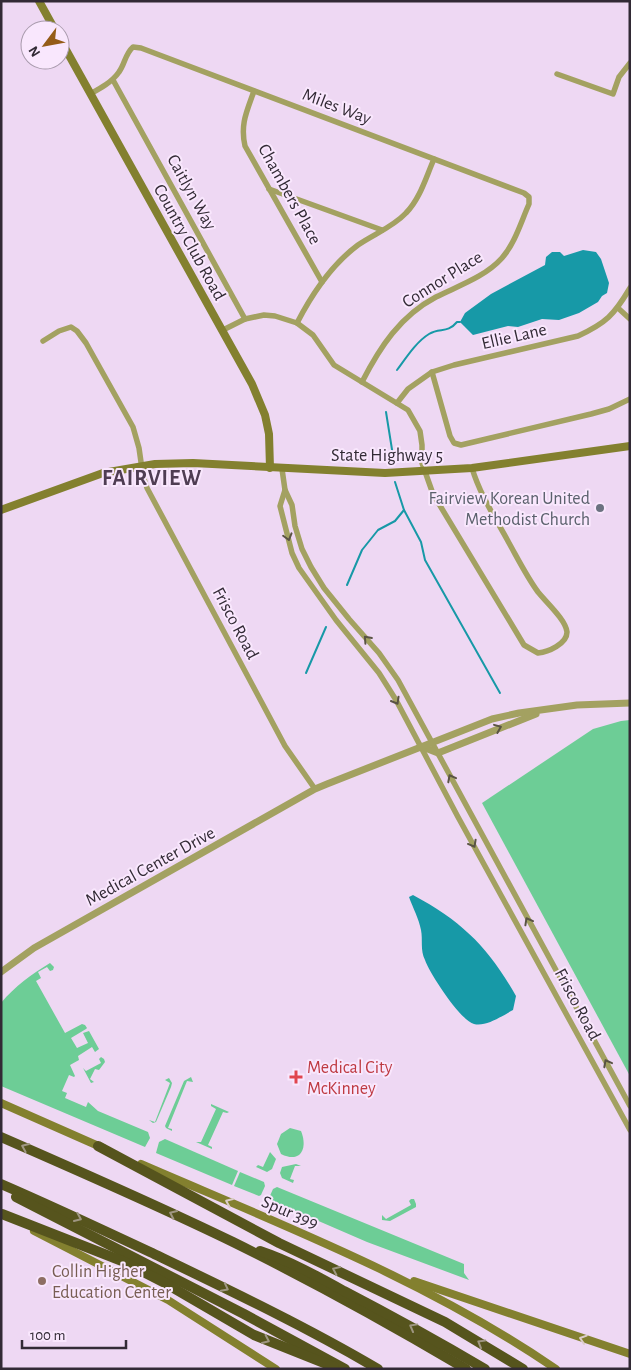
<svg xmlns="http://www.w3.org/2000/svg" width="631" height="1370" font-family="'Alegreya Sans',sans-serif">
	<rect width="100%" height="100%" fill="#eed8f3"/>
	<!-- green -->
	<g fill="#6dcd96">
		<polygon points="630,720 630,1076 482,803 593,729 621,721"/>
		<path d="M50,963L54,967L53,970L50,971L47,967L38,972L41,978L36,981L65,1033L82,1024L85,1025L87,1028L86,1029L71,1038L77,1048L88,1043L83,1033L89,1031L99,1049L95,1052L92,1047L78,1056L79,1060L70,1065L75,1076L74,1077L69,1075L62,1091L67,1093L65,1098L86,1107L88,1102L98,1111L148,1132L150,1138L145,1147L1,1086V1003C15,986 32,974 50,963Z"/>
		<polygon points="101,1057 104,1059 105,1062 99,1070 95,1069 90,1079 94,1082 91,1083 83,1068 86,1071 101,1063 99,1059"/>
		<polygon points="191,1077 193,1082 187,1081 168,1128 172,1129 172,1131 166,1128 165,1126 184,1081"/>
		<polygon points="169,1078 172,1083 171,1087 156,1122 153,1123 149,1120 155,1122 170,1083 165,1080"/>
		<polygon points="211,1104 229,1112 227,1113 223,1112 208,1145 212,1147 212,1149 196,1142 201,1142 216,1109 211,1106"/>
		<path d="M290,1128L301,1131C308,1148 301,1164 281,1154L277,1144L281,1134Z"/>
		<polygon points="165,1139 238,1171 232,1185 156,1153 159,1142"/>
		<polygon points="270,1152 276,1159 272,1169 267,1172 256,1167 258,1165 263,1167"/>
		<polygon points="296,1164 301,1166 295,1166 290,1179 294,1180 293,1183 282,1178 280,1173 282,1167"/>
		<polygon points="240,1172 264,1182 265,1186 261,1195 259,1196 234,1186"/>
		<polygon points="277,1187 464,1264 464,1273 469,1280 367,1242 270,1200 269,1198 273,1189"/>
		<polygon points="411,1199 414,1199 416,1204 416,1207 390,1221 382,1220 382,1215 386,1219 411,1205 409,1201"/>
	</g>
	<!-- water -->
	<g fill="#1799a7">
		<polygon points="583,250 596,252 601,259 609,283 607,293 602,296 598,302 579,313 559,320 542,319 518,327 508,326 473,335 460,322 465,313 491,294 545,265 546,257 552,252 560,252 564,256"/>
		<path d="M413,895C463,922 488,947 516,996L513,1010C502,1016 486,1027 474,1024C460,1020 430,974 425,960C420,950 423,940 421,930C419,919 413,908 409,897Z"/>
	</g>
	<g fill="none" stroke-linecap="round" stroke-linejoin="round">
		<!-- stream -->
		<g stroke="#1799a7" stroke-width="2">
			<path d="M397,370C406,358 416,342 429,334C440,327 447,334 457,322H460"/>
			<polyline points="386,412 394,462"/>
			<polyline points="404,510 421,542 425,560 500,693"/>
			<polyline points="347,585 362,550 378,530 395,521 404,510 395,482"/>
			<polyline points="306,673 326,627"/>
		</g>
		<!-- minor -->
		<g stroke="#a3a161" stroke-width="5.5">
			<polyline points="557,74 613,94 619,77 630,63"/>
			<polyline points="113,80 245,319"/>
			<path d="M254,91C247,111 240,124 245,146L322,282"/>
			<path d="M90,94C101,88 112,82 119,72C125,64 125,54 133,47L141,48L524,193L529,197V204C521,222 515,243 502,258C485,277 458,286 436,297C400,316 380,347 362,382"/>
			<polyline points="269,189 382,230"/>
			<polyline points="618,308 630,319"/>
			<path d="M297,323C312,294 331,265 358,245C374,234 393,227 406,213C420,199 426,177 434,159"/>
			<path d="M223,330L245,319L264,315L275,316L297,323L313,335L334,365L408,410L420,431L422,445V463L433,494L524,645L538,653C548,652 567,644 567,632C566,620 546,602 538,592C527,577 518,559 509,543C496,519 480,495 472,468"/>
			<polyline points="43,341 59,331 71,327 77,331 86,343 133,427 139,448 143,476 147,488 285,746 315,789"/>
			<polyline points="432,372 450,436 454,443 461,445 591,414 609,409 630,399"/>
			<path d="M397,403L408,389L432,372L454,365L578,336C606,323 614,315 630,288"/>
			<polyline points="282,469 285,490 292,505 295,526 302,549 311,567 324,588 349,619 379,653 398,680 630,1106"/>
			<polyline points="285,490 280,506 292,553 299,568 336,620 379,673 396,700 458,817 630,1130"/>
		</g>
		<!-- tertiary -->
		<g stroke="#a3a161" stroke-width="7">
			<polyline points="420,746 438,753 536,714"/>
			<polyline points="1,972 34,948 315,789 327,784 492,719 519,713 577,705 630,703"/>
		</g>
		<!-- secondary -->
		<g stroke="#83802f" stroke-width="8">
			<polyline points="39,1 55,30"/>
			<polyline points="60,39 252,384 265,415 269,434 270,468"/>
			<polyline points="1,510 103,473 155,464 193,463 385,473 472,468 630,446"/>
			<polyline points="1,1103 103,1148"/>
			<path d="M141,1164C282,1225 428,1281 556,1369"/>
			<polyline points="34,1231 168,1300 276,1369"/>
			<polyline points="414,1281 630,1354"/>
		</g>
		<!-- motorway -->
		<g stroke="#56541d" stroke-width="10">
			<path d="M1,1137C79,1171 157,1205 233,1242C312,1281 390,1324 466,1369"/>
			<polyline points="98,1146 279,1243 445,1322 523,1369"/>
			<path d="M1,1184C52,1206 101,1229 150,1252C227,1289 305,1326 378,1369"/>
			<polyline points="16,1197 244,1314 345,1369"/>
			<polyline points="2,1214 122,1261 163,1282 254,1335 334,1367"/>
			<path d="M260,1251C290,1261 317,1276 344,1291C392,1316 439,1342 485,1369"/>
		</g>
	</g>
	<!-- one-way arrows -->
	<defs><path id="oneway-chevron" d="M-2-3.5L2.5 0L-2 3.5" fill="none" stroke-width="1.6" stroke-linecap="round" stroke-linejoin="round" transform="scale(1.25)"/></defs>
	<g stroke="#5a5444">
		<use href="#oneway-chevron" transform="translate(288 537) rotate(74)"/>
		<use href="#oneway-chevron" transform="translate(367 639) rotate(-132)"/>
		<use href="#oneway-chevron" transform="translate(396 701) rotate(60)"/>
		<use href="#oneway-chevron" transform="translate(498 728) rotate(-22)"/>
		<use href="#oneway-chevron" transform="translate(451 778) rotate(-118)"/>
		<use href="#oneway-chevron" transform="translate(473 844) rotate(61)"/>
		<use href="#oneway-chevron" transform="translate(528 921) rotate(-119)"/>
		<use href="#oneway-chevron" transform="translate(607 1063) rotate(-118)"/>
	</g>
	<g stroke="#9f9682">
		<use href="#oneway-chevron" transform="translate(25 1147) rotate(-157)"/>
		<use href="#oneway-chevron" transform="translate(173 1214) rotate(-155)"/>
		<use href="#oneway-chevron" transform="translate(78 1218) rotate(24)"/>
		<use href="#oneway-chevron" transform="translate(336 1270) rotate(-155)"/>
		<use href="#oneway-chevron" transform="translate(225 1288) rotate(27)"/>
		<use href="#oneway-chevron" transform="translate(413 1327) rotate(-151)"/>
		<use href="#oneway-chevron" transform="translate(266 1340) rotate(25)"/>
		<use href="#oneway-chevron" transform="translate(481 1343) rotate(-150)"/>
	</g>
	<g stroke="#dccdca">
		<use href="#oneway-chevron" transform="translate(229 1202) rotate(-157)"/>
		<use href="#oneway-chevron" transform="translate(583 1339) rotate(-162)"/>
	</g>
	<!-- markers -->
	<circle fill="#6b7280" stroke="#f9e7fd" stroke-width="2" cx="600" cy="508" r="5"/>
	<path fill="#e0444e" stroke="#f9e7fd" stroke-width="2" d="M293.5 1069.5h5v5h5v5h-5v5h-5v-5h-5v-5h5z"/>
	<circle fill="#8d6e63" stroke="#f9e7fd" stroke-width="2" cx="42" cy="1281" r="5"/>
	<g text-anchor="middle" stroke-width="4" stroke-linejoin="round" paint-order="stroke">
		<!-- street labels -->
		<g font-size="18" fill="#322a35" stroke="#f9e7fd">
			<text transform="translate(337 106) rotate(21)" y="6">Miles Way</text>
			<text transform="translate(192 192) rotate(61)" y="6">Caitlyn Way</text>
			<text transform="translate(290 194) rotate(61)" y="6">Chambers Place</text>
			<text transform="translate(190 242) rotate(61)" y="6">Country Club Road</text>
			<text transform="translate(442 279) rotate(-32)" y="6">Connor Place</text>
			<text transform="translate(514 336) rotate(-13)" y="6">Ellie Lane</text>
			<text x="387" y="461">State Highway 5</text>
			<text transform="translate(236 623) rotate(62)" y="6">Frisco Road</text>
			<text transform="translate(150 866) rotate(-29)" y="6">Medical Center Drive</text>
			<text transform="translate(578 1004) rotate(62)" y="6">Frisco Road</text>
			<text transform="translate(290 1212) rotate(23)" y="6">Spur 399</text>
		</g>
		<!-- worship labels -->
		<g font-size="18" fill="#5b616d" stroke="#f9e7fd" text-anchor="end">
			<text x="590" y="504">Fairview Korean United<tspan x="590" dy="21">Methodist Church</tspan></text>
		</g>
		<!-- health labels -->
		<g font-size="18" fill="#be3a42" stroke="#f9e7fd" text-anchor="start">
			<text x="307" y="1073">Medical City<tspan x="307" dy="21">McKinney</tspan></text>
		</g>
		<!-- education labels -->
		<g font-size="18" fill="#785e54" stroke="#f9e7fd" text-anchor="start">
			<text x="52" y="1277">Collin Higher<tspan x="52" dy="21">Education Center</tspan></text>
		</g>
		<!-- district labels -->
		<g font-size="22" font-weight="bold" letter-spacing="1" fill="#4f3d53" stroke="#f9e7fd">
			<text x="152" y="485">FAIRVIEW</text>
		</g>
	</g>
	<!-- border -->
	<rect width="631" height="1370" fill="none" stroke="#322a35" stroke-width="5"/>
	<!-- north arrow -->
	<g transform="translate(45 45) rotate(238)"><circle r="24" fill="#f9e7fd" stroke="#a99bad"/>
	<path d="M0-4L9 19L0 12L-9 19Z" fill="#955c18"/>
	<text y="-8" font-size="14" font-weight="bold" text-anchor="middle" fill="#322a35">N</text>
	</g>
	<!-- scale -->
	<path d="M22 1340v8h104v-8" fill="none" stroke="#322a35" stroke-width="2.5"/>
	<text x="30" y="1340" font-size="15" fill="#322a35" stroke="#f9e7fd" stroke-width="4" paint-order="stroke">100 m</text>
</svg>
